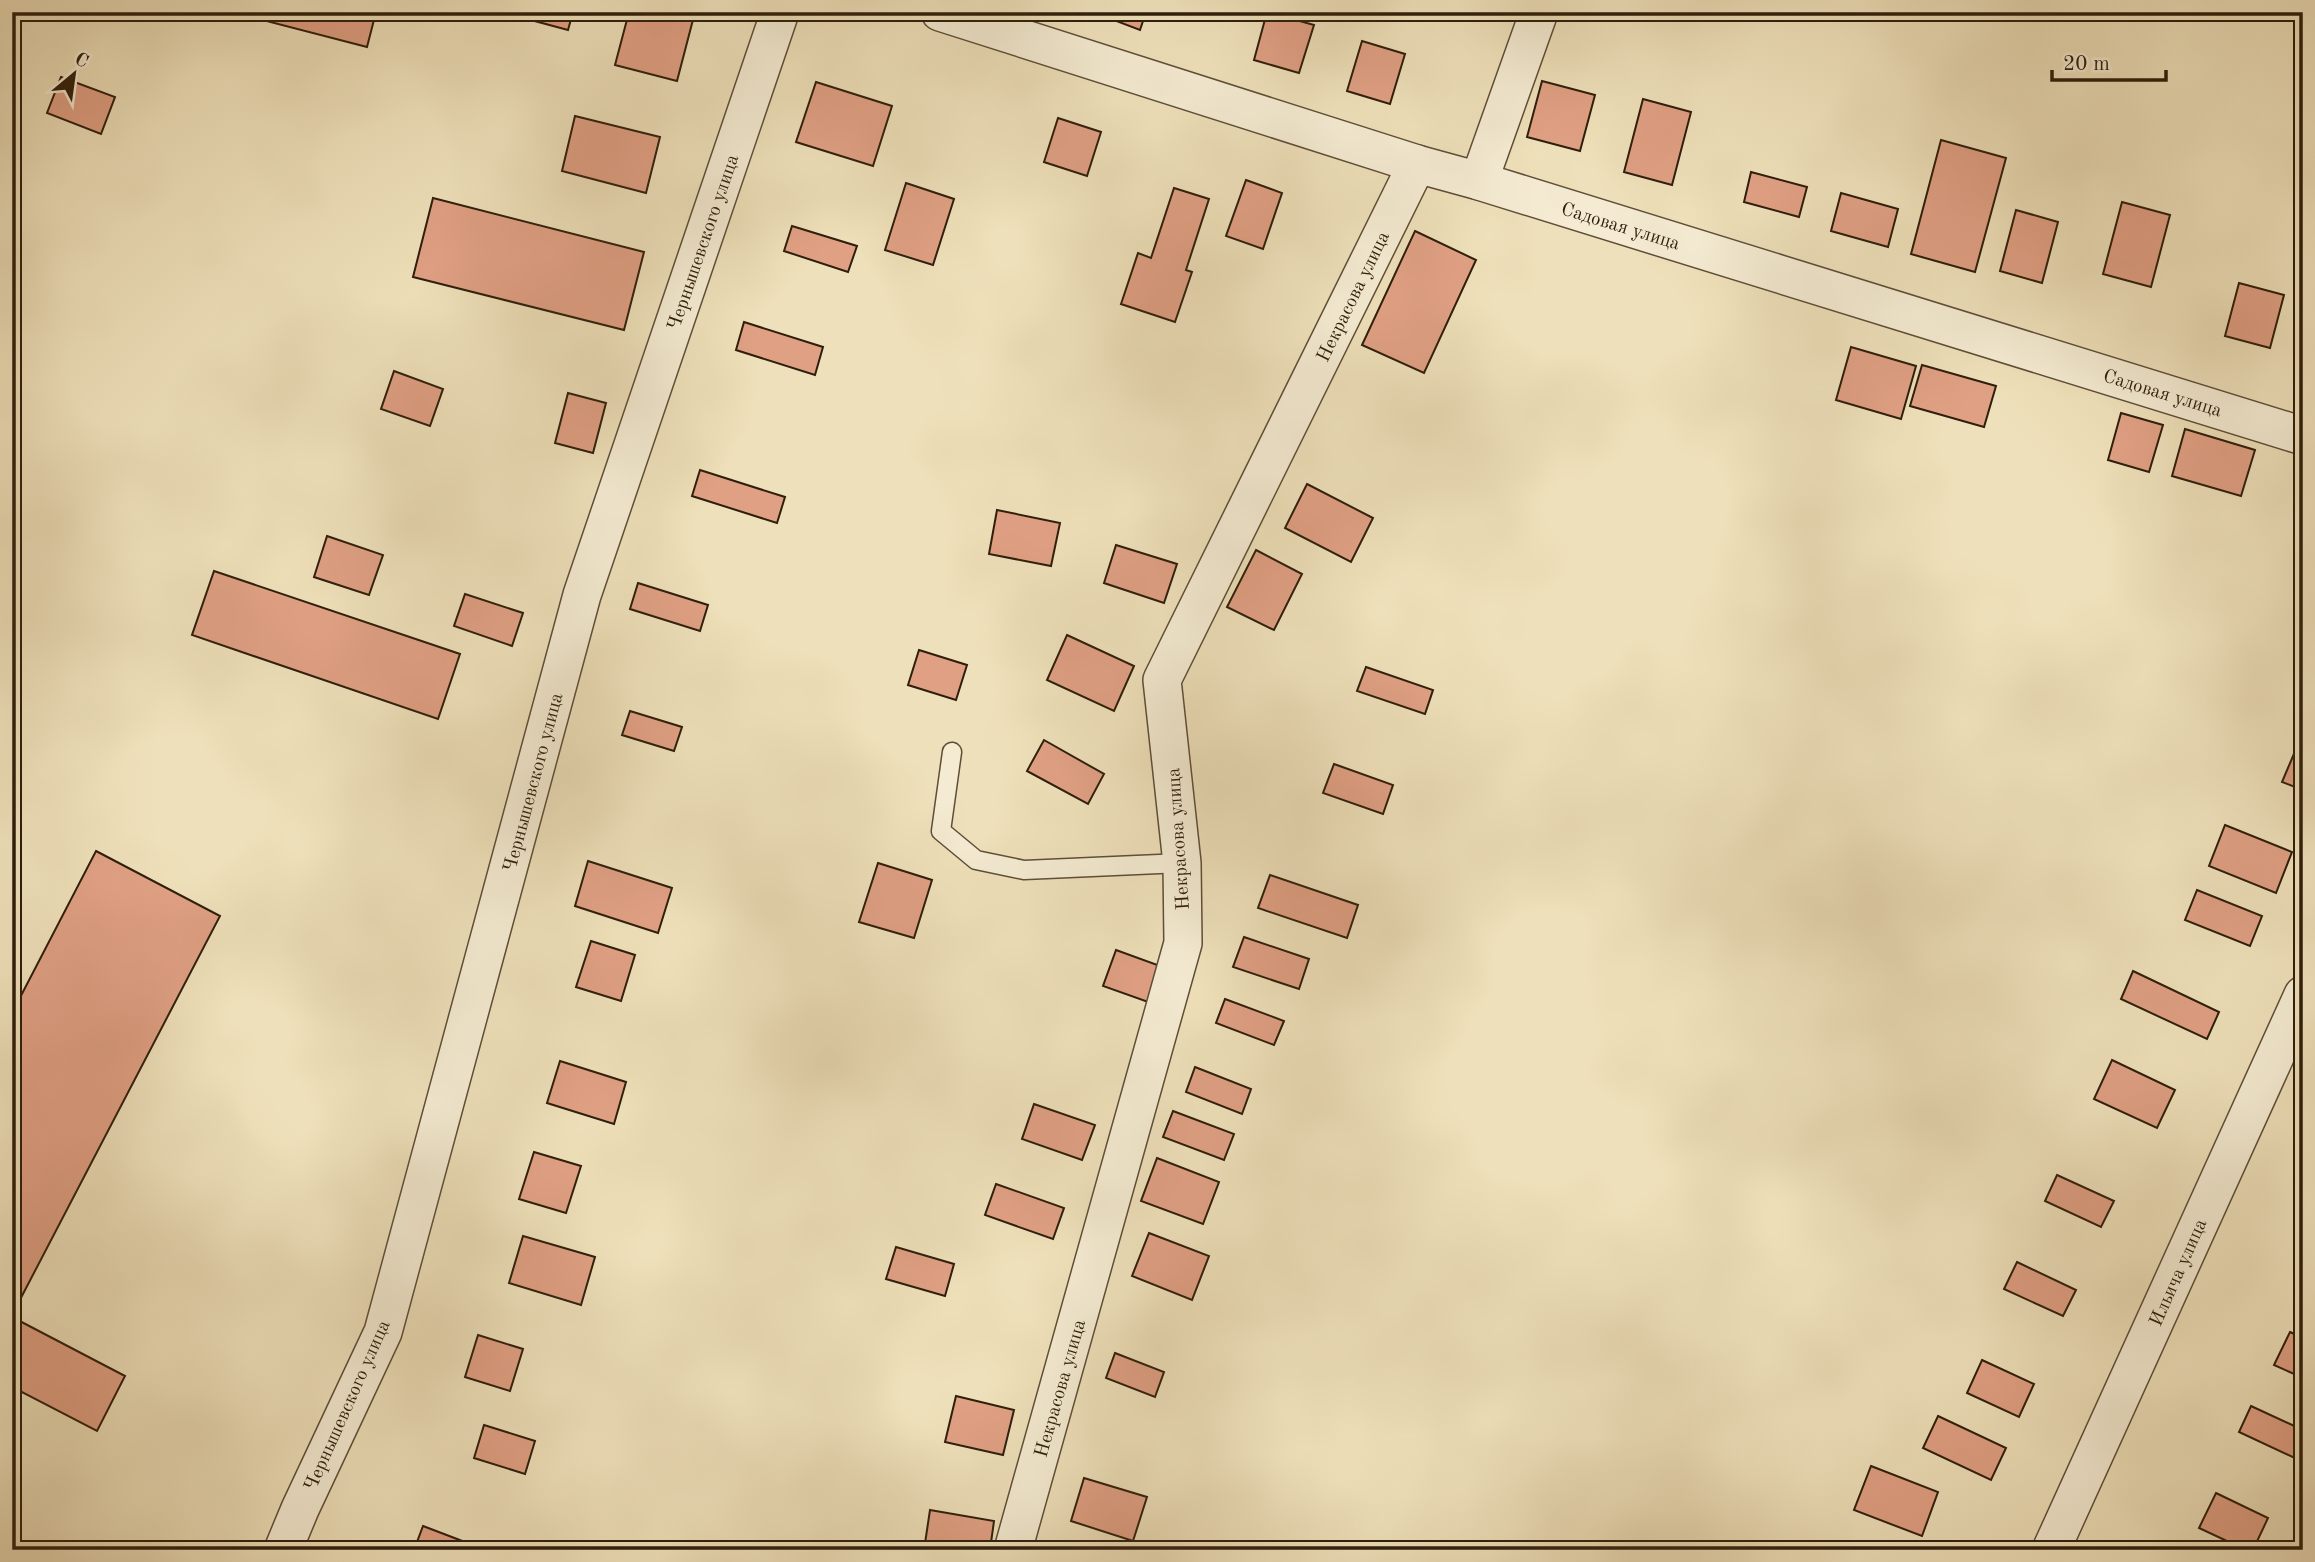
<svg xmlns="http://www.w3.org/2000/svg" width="2315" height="1562" viewBox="0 0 2315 1562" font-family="'Old Standard TT',serif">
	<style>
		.building { fill: #e0a084; stroke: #2e1e0b; stroke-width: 2 }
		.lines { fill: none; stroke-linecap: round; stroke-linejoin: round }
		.lane-casing { stroke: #5e4e37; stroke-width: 21 }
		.street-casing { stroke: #5e4e37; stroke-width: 40 }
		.lane { stroke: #f4ebd2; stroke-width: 18 }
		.street { stroke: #f4ebd2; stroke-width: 37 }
		.labels { text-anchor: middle; stroke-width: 5; stroke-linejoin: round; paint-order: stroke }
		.street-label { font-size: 19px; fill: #2e1e0b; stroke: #f4ebd2 }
	</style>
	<rect width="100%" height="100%" fill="#eee0ba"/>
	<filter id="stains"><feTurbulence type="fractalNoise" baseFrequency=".00286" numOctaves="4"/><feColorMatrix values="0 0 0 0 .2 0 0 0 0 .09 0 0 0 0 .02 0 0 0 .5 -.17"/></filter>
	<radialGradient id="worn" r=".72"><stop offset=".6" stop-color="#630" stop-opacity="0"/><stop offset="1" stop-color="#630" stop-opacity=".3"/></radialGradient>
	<g class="building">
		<path d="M232 12H376L367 47Z"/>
		<path d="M501 12H573L568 30Z"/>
		<path d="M629 12H695L677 81 615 65Z"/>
		<path d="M1104 12H1146L1140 30 1103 16Z"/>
		<path d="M1267 12 1314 25 1299 73 1254 60Z"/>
		<path d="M1362 41 1405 54 1390 104 1347 91Z"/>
		<path d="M61 77 115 97 101 134 47 113Z"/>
		<path d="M1542 81 1595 95 1580 151 1527 137Z"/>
		<path d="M816 82 892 106 873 166 796 142Z"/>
		<path d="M1643 99 1691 112 1672 185 1624 172Z"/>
		<path d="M575 116 660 137 646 193 562 171Z"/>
		<path d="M1058 118 1101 132 1087 176 1044 162Z"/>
		<path d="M1941 140 2006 158 1975 272 1911 254Z"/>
		<path d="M1751 172 1807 187 1799 217 1744 202Z"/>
		<path d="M1246 180 1282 193 1263 249 1226 236Z"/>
		<path d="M906 183 954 199 933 265 885 250Z"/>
		<path d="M1174 188 1209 199 1186 270 1192 272 1175 322 1121 304 1138 253 1151 258Z"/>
		<path d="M1841 193 1898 209 1888 247 1831 231Z"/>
		<path d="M433 198 644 252 624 330 413 277Z"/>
		<path d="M2122 202 2170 215 2151 287 2103 274Z"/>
		<path d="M2016 210 2058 222 2042 283 2000 271Z"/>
		<path d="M792 226 857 246 848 272 784 251Z"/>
		<path d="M1415 231 1476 260 1424 373 1362 345Z"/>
		<path d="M2239 283 2284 295 2270 348 2225 336Z"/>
		<path d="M744 322 823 347 815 375 736 350Z"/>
		<path d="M1851 347 1916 366 1901 419 1836 400Z"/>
		<path d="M1922 365 1996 386 1984 427 1910 406Z"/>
		<path d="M394 371 443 389 430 426 381 409Z"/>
		<path d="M568 393 606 403 593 453 555 443Z"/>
		<path d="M2121 413 2163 425 2149 472 2108 460Z"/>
		<path d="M2185 429 2255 450 2241 496 2172 476Z"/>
		<path d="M700 470 785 497 777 523 692 496Z"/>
		<path d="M1307 484 1373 518 1351 562 1285 528Z"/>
		<path d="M997 510 1060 523 1051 566 989 554Z"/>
		<path d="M327 536 383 555 369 595 314 577Z"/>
		<path d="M1116 545 1177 564 1164 603 1104 583Z"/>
		<path d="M1256 550 1302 574 1274 630 1227 607Z"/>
		<path d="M214 571 460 654 438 719 192 635Z"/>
		<path d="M638 583 708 605 700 631 630 609Z"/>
		<path d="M465 594 523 613 512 646 454 626Z"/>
		<path d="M1067 635 1134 666 1114 711 1047 680Z"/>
		<path d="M919 650 967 665 956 700 908 685Z"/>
		<path d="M1366 667 1433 690 1425 714 1357 691Z"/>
		<path d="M630 711 682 727 674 751 622 735Z"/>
		<path d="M1044 740 1104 774 1088 804 1027 771Z"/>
		<path d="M2296 749 2303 751V790L2282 782Z"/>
		<path d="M1334 764 1393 785 1383 814 1323 793Z"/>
		<path d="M2225 825 2292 852 2276 893 2209 866Z"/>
		<path d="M96 851 220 916 12 1315V1013Z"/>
		<path d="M588 861 672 888 658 933 575 906Z"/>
		<path d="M878 863 932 880 914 938 859 922Z"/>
		<path d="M1270 875 1358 905 1347 938 1258 908Z"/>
		<path d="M2197 890 2262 916 2250 946 2185 920Z"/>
		<path d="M1244 937 1309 959 1299 989 1233 967Z"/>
		<path d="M591 941 635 955 621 1001 576 987Z"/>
		<path d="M1116 950 1163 967 1151 1003 1103 986Z"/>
		<path d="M2133 971 2219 1012 2207 1039 2121 999Z"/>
		<path d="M1225 999 1284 1021 1274 1045 1216 1023Z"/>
		<path d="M2112 1060 2175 1090 2157 1128 2094 1099Z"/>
		<path d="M560 1061 626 1082 614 1124 547 1103Z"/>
		<path d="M1195 1067 1251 1089 1242 1114 1186 1092Z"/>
		<path d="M1034 1104 1095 1125 1082 1160 1022 1139Z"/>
		<path d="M1173 1111 1234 1134 1224 1160 1163 1137Z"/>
		<path d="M534 1152 581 1166 566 1213 519 1199Z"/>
		<path d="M1157 1158 1219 1182 1203 1224 1141 1201Z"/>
		<path d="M2057 1175 2114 1201 2101 1227 2045 1201Z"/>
		<path d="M996 1184 1064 1208 1053 1239 985 1215Z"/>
		<path d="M1149 1233 1209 1256 1192 1300 1132 1276Z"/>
		<path d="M523 1236 595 1257 581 1305 509 1283Z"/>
		<path d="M896 1247 954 1264 945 1296 886 1279Z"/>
		<path d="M2017 1262 2076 1290 2063 1316 2004 1289Z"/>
		<path d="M12 1317 125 1376 97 1431 12 1387Z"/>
		<path d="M2290 1332 2303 1338V1378L2274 1365Z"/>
		<path d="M478 1335 523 1349 510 1391 465 1377Z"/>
		<path d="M1115 1353 1164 1372 1155 1397 1106 1378Z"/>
		<path d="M1982 1360 2034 1384 2019 1417 1967 1393Z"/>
		<path d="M956 1396 1014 1410 1003 1455 945 1442Z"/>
		<path d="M2251 1406 2303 1430V1446L2297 1459 2239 1432Z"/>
		<path d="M1938 1416 2006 1448 1991 1480 1923 1448Z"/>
		<path d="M484 1425 535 1441 525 1474 474 1458Z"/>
		<path d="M1871 1466 1938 1492 1922 1536 1854 1510Z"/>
		<path d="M1084 1478 1147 1497 1133 1541 1071 1521Z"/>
		<path d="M2216 1493 2268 1518 2253 1550H2246L2199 1528Z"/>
		<path d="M930 1510 994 1521 990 1550H924Z"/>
		<path d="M423 1526 486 1550H414Z"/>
		<path d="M1879 1542 1898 1550H1876Z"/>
	</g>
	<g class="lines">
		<defs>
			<path id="lane" d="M952 752 941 831 976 860 1024 870 1182 863"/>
			<g id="street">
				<path d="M940 12 1417 164 1479 181 2303 436"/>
				<path d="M1479 181 1539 12"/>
				<path d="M283 1550 300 1509 383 1332 582 595 780 12"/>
				<path d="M1013 1550 1183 943 1182 863 1162 680 1417 164"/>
				<path d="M2051 1550 2303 995"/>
			</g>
		</defs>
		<use href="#lane" class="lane-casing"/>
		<use href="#street" class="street-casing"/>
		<use href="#lane" class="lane"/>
		<use href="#street" class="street"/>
	</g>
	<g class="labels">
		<g class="street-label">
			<text transform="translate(1621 225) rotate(17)" y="7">Садовая улица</text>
			<text transform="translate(702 242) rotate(-71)" y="7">Чернышевского улица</text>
			<text transform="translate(1352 296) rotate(-64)" y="7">Некрасова улица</text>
			<text transform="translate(2163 392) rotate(17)" y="7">Садовая улица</text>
			<text transform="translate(532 782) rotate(-75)" y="7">Чернышевского улица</text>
			<text transform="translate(1177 839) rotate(-94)" y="7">Некрасова улица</text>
			<text transform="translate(2177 1272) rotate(-66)" y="7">Ильича улица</text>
			<text transform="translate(1059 1388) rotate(-74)" y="7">Некрасова улица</text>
			<text transform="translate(346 1405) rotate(-66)" y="7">Чернышевского улица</text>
		</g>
	</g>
	<rect width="2315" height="1562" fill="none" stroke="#eee0ba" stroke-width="42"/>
	<rect x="14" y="14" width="2287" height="1534" fill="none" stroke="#2e1e0b" stroke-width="3.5"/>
	<rect x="21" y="21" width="2273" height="1520" fill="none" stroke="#2e1e0b" stroke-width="2"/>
	<g transform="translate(74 74) rotate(29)" stroke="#f4ebd2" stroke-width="5" paint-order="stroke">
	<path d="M0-5L12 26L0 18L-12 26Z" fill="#2e1e0b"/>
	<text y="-10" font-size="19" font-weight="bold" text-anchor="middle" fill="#2e1e0b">С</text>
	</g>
	<path d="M2052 70v10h114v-10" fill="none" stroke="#2e1e0b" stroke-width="3.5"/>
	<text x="2063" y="70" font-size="21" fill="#2e1e0b" stroke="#f4ebd2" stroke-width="5" paint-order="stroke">20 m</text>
	<rect width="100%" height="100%" filter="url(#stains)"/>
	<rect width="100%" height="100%" fill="url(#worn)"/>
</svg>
